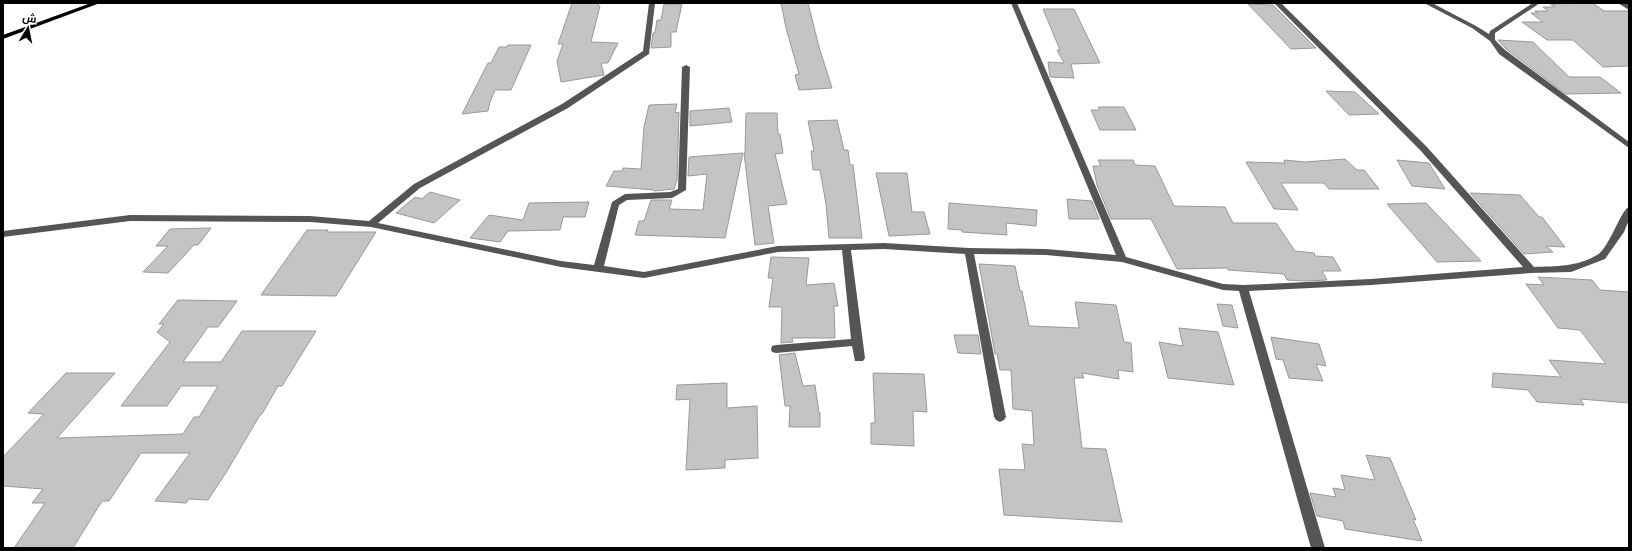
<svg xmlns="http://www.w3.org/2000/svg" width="1632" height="551" viewBox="0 0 1632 551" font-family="'Work Sans',Cairo,sans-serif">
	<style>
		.building { fill: #c4c4c4; stroke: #999 }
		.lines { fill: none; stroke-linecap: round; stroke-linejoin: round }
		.minor { fill: #555; fill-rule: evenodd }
		.major { fill: #000; fill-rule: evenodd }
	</style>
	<rect width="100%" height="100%" fill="#fff"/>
	<g class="building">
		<path d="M572 3H599L598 6H600L591 42 618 43 608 63H601L604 75 561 82 557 61 563 44H558Z"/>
		<path d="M781 3H808L819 47 832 88 799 90 795 75 799 74 786 28Z"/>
		<path d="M1592 3 1604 11H1629V66L1603 67 1573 40H1547L1522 22H1543L1531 13H1538L1535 11H1548L1543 7H1555L1550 4Z"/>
		<path d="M664 4H682L677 27 676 32H671V47L651 48 653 33H655L657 20H661Z"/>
		<path d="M1248 4 1273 5 1316 48 1291 49Z"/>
		<path d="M1043 9H1074L1100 63 1071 64 1074 78 1050 77 1048 62 1064 63 1057 50H1060Z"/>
		<path d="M1498 40 1533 42 1569 77H1600L1621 93 1566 94 1506 49Z"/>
		<path d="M508 45H531L511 90H495L490 102 488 111 462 114 488 63H491L499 47H507Z"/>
		<path d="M1326 91 1355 92 1379 114 1349 115Z"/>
		<path d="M677 104 675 113 679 112 677 180 674 189 654 191V190L606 186 614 171H622L623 168 641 169 644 127 649 105Z"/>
		<path d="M1098 107H1124L1136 130H1100L1091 110H1100Z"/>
		<path d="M729 108 732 122 690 126V111Z"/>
		<path d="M746 113H777L778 134H780L783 153 775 154 787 204 768 206 774 243 755 245 744 153 745 152Z"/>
		<path d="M837 120 844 150H848L850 165H853L862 238H829L826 204 820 170H813L811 151H814L808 121Z"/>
		<path d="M743 153 725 238 635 235 639 221H644L651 200H672L669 209 703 210 707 174 688 176 689 157Z"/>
		<path d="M1345 159 1357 170H1364L1379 189H1329L1324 183H1281L1298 210 1274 209 1246 162 1285 163 1284 160 1305 162Z"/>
		<path d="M1098 160H1133L1135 165 1155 166 1174 206 1225 207 1233 223H1276L1295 251 1314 253 1315 256 1333 257 1341 271H1322L1327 280 1305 281 1287 280 1284 274 1228 270V268L1177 269 1151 219H1111L1097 185 1093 166H1101Z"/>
		<path d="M1397 160 1429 163 1445 189 1412 186Z"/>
		<path d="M876 173H907L912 212H924L930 234 889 236Z"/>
		<path d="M430 192 460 200 434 223 396 213 415 197 422 199Z"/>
		<path d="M1470 193 1520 195 1539 217H1542L1565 247 1546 246 1553 252 1524 254Z"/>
		<path d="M1067 199 1092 201 1099 219H1069Z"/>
		<path d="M589 202 585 217H563L560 230 508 231 500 242 470 238 489 215 523 220 529 203Z"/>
		<path d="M949 203 1037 210 1036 226 1006 223 1007 235 962 232V230L948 229Z"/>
		<path d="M1426 203 1481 261 1437 262 1387 204Z"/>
		<path d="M211 228 198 245H194L168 273 143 272 168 246H156L170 229Z"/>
		<path d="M307 230H328L327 232H376L336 296 261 295Z"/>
		<path d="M771 257 809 258 806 285 834 283 838 306H834L835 338H792L793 342 781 343 782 307H769L773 278H768Z"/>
		<path d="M979 264 1015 266 1020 291H1022L1029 326 1079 328 1075 302 1116 305 1124 342 1131 343 1133 372 1118 370 1119 379 1082 373 1084 378H1074L1082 448 1106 449 1122 522 1004 515 999 469 1025 470 1022 444 1034 445 1032 411 1013 409 1011 370H1000L997 354H995Z"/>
		<path d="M1538 277 1592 280 1600 290 1629 292V403L1580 399 1584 405 1537 402 1528 390 1492 387 1493 373 1561 377 1549 360 1606 364 1580 330 1558 328 1526 284 1544 285Z"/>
		<path d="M178 300 237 301 218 327H208L183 362H221L242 331H316L282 386H278L262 414 260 415 227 471 208 500 189 499 186 503 155 501 190 453H141L109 501H102L73 548H14L45 503H32L43 489 3 486V457L44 414 28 413 66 373H115L57 438 183 434 194 417H199L218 386H181L167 406H121L170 342 157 332 164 324H159Z"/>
		<path d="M1217 304 1232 305 1238 328 1223 326Z"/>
		<path d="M1179 328 1218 332 1234 385 1168 378 1159 342 1183 346Z"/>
		<path d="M954 335H978L981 354 958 353Z"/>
		<path d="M1271 337 1319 344 1326 366 1316 364 1323 381 1289 378 1283 360 1276 359Z"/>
		<path d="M795 353 803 386 815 385 819 413H820V427H789L790 406H785L779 355Z"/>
		<path d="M873 373 924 374 927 412 913 411 914 446 871 444V423H875Z"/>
		<path d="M727 383V408L757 406 758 458 725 460V468L686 470 690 399 676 400 677 385Z"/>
		<path d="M1366 455 1390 458 1416 520 1413 519 1422 541 1345 529 1343 521 1317 516 1310 493 1336 497 1333 488 1345 490 1341 475 1375 480Z"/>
	</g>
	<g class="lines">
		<g class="minor">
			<path d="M649 3H655L649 54 568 108 420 188 378 223 561 261 594 265 612 202 625 194 670 192 678 189 682 67 686 65 690 67 686 190 672 198 627 200 619 205 604 266 644 272 778 246 884 243 969 248 1046 249 1116 255 1011 3H1017L1126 257 1223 284 1243 285 1371 279 1523 267 1421 151 1274 3H1281L1427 147 1534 267C1556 266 1577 267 1597 255 1609 249 1621 209 1629 207V220L1624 232 1605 259 1571 272 1531 273 1371 285 1249 291 1325 548H1311L1239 291 1223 290 1122 262 1046 255 974 254 1006 417 1004 420 1000 422 996 420 994 417 965 254 884 249 851 250 865 358 863 361H855L852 346 776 353 772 352 771 349 772 346 776 345 851 339 842 250 778 252 644 278 561 267 371 227 310 222 130 221 3 237V231L130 215 310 216 369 221 414 184 562 104 643 51Z"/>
			<path d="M1424 3H1432L1476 26 1489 34 1490 31 1533 3H1540L1495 33V40L1505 50 1629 142V148L1499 54 1490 41 1472 28Z"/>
			<path d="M1618 3H1626L1629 5V10Z"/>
		</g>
		<path class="major" d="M91 3H100L3 39V35Z"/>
	</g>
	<rect width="1632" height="551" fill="none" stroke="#000000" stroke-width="8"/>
	<g transform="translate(28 28) rotate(10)" stroke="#ffffff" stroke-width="3" paint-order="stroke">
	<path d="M0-3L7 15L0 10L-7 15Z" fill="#000000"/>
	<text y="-6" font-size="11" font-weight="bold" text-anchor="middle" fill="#000000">ش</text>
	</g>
</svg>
